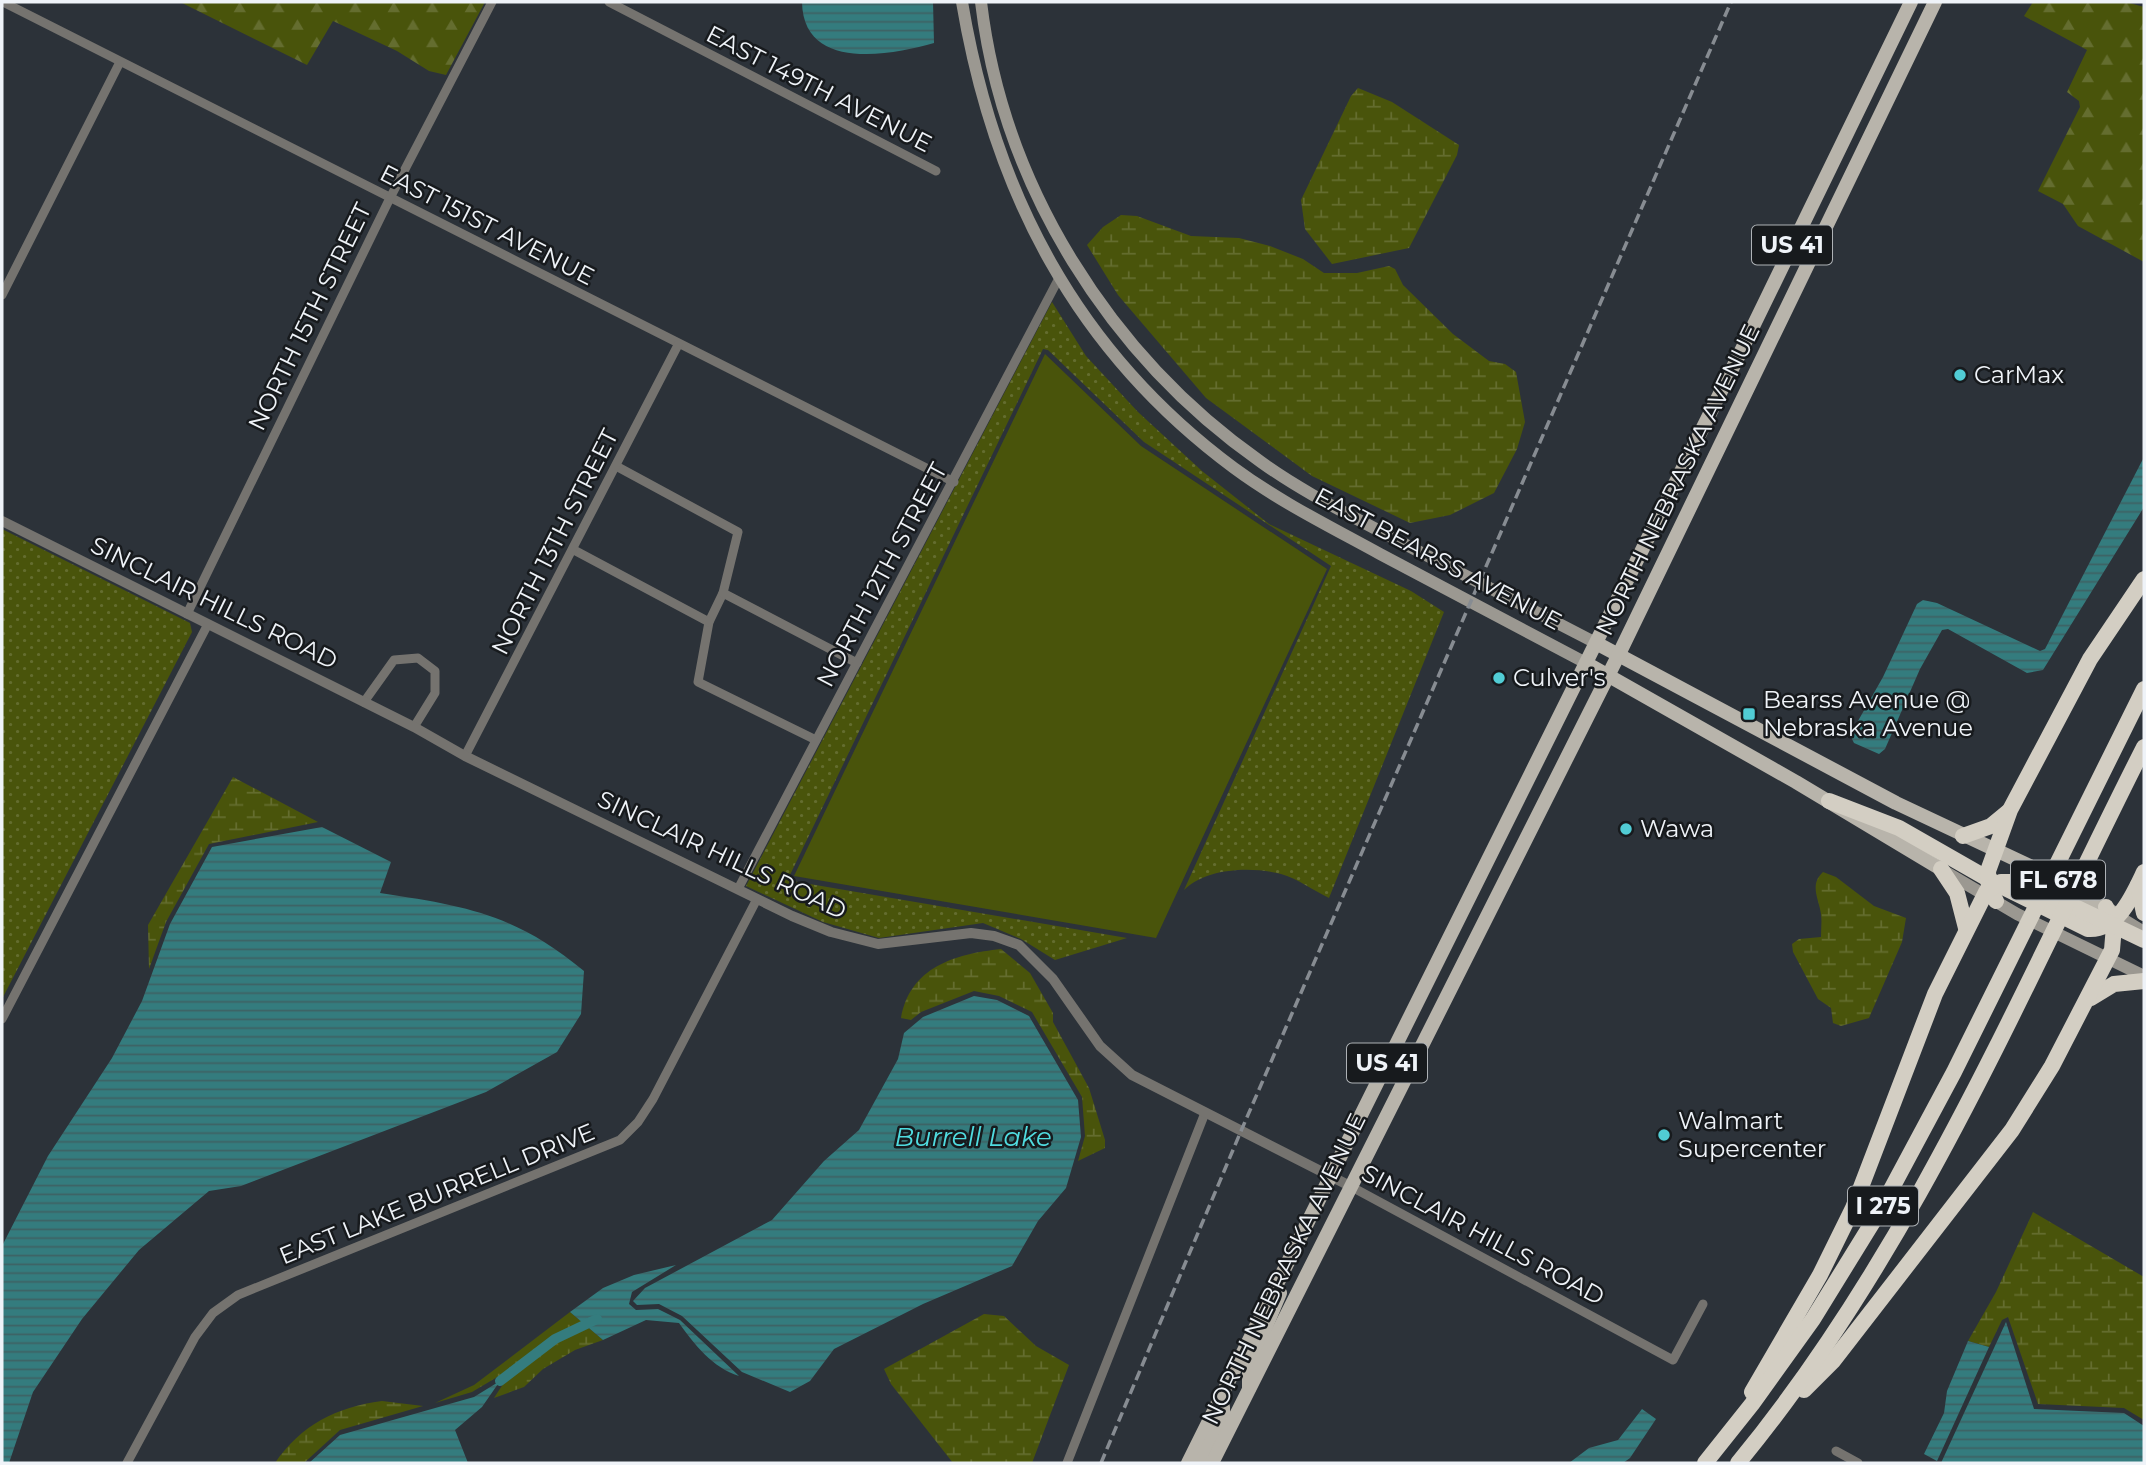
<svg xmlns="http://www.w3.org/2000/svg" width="2146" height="1465" viewBox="0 0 2146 1465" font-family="Montserrat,sans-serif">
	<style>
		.grass { fill: #49540b }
		.forest { fill: url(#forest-firs) }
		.wetland { fill: url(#wetland-marsh) }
		.park { fill: url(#park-dots) }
		.water { fill: url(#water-rules) }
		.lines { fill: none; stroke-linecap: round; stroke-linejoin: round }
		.canal { stroke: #347c7e; stroke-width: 10 }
		.minor { stroke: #75736f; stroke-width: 9 }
		.tertiary { stroke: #75736f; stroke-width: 10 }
		.secondary { stroke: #9b9891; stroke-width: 12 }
		.primary { stroke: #b8b4ab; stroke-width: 14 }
		.motorway { stroke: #d3cec3; stroke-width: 16 }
		.rail { stroke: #878c92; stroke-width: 3.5; stroke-dasharray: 10 5; stroke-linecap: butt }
		.poi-dot { fill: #51ccd4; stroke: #171a1d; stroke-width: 2.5 }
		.labels { text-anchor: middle; stroke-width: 5; stroke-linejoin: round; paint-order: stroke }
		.shield { fill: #171a1d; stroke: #aeb2b6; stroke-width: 2 }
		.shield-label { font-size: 23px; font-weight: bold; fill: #eff3f8 }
		.street-label { font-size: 24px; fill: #eff3f8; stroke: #171a1d }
		.poi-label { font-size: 24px; fill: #eff3f8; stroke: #171a1d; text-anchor: start }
		.water-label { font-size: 26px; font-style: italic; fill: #50dce0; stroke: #171a1d }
	</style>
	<defs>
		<pattern id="forest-firs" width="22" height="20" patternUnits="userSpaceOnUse" patternTransform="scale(1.75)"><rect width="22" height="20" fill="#49540b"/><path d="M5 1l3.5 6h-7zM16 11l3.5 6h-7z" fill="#646d2f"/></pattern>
		<pattern id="wetland-marsh" width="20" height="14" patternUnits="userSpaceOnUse" patternTransform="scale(1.75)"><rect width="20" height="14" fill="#49540b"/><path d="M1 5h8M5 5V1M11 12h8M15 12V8" fill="none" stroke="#646d2f"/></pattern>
		<pattern id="park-dots" width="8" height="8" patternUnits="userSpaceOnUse" patternTransform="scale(1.75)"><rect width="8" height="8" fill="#49540b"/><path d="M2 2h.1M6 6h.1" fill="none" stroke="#646d2f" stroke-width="1.8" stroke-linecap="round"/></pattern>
		<pattern id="water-rules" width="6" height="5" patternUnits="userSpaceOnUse" patternTransform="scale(1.75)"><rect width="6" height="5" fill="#347c7e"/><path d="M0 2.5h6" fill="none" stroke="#3e6264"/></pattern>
	</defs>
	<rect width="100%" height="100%" fill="#2c3239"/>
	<path class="grass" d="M1045 354 1141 446 1327 569 1156 938 794 876Z"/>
	<g class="forest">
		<path d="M180 2H485L446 75 429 71 397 51 333 21 307 65Z"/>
		<path d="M2033 2H2126L2144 7V262L2078 226 2063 204 2038 191 2080 107 2079 101 2067 92 2087 50 2024 16Z"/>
	</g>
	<g class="wetland">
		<path d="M1358 88 1392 102 1459 145 1457 155 1409 248 1332 264 1305 229 1301 200 1351 96Z"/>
		<path d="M1121 215 1137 216 1191 236 1239 238 1270 246 1303 259 1324 273H1357L1389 266 1395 269 1403 285 1453 334 1489 361 1505 364 1516 372 1525 422 1517 449 1494 493 1450 515 1410 523 1312 476 1206 398 1118 295 1087 245 1103 227Z"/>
		<path d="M233 777 318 822 209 844 166 922 149 969 148 925Z"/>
		<path d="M1823 872 1836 877 1874 906 1906 918 1902 942 1869 1018 1841 1026 1833 1023 1831 1008 1818 999 1793 952 1792 944 1799 939 1821 937C1821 929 1822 922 1821 914 1819 899 1809 885 1823 872Z"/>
		<path d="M1001 949 1030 973 1053 1013V1022L1089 1088 1105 1140V1148L1078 1161 1085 1136 1082 1097 1032 1012 999 996 974 991 921 1012 911 1020 901 1018C910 967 955 954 1001 949Z"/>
		<path d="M2033 1212 2144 1277V1420L2124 1408 2038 1404 2008 1317 2002 1320 1989 1347 1968 1341 1996 1292Z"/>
		<path d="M570 1312 603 1340 575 1350 543 1369 524 1387 494 1398 505 1381 499 1376 472 1392 435 1403 474 1385Z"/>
		<path d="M984 1314 1004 1316 1036 1346 1069 1365 1032 1463H953L891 1384 884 1369Z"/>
		<path d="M382 1401 423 1406 340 1430 304 1463H275C301 1425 336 1407 382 1401Z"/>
	</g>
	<g class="park">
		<path d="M1052 302 1086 356 1138 412 1202 471 1269 524 1411 591 1444 612 1329 898C1314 891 1297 878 1281 874 1251 866 1206 868 1184 890L1331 566 1144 442 1048 350 1043 349 789 877 792 881 1127 938 1055 960 1021 939 983 923 879 938 823 922 746 886Z"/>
		<path d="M2 529 190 623 192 632 2 999Z"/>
	</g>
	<g class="water">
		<path d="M802 2H933L934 43C889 56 803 71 802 2Z"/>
		<path d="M2144 457V507L2043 670 2027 673 1948 629 1942 630 1920 669 1885 749 1879 754 1854 743 1850 735 1883 677 1917 604 1923 600 1937 603 2040 651 2045 649Z"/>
		<path d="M322 827 391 862 380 893C466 906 515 914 584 971L581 1014 557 1052 486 1092 241 1186 209 1191 139 1250 82 1319 33 1392 9 1463H2V1246L48 1156 112 1058 142 1001 170 924 212 847Z"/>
		<path d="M974 996 997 1000 1029 1016 1078 1100 1081 1137 1066 1188 1038 1221 1012 1266 923 1304 834 1349 810 1381 790 1392 742 1372 682 1316 659 1304 637 1305 633 1301 645 1288 772 1220 824 1161 859 1130 898 1059 904 1033 923 1017Z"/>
		<path d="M676 1265 632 1292 629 1304 636 1310 658 1309 680 1320 739 1376C713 1368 694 1344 679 1323L646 1320 603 1340 570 1312 603 1288 634 1275Z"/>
		<path d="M2006 1322 2034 1409 2124 1413 2144 1426V1463H1941Z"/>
		<path d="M1968 1341 1989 1347 1937 1461 1924 1454 1944 1413 1947 1391Z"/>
		<path d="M500 1381 482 1407 455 1430 468 1463H309L340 1435 474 1397Z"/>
		<path d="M1642 1409 1656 1419 1630 1458 1623 1463H1569L1589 1448 1618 1440Z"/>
	</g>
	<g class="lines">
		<path class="canal" d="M500 1381 555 1339 597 1319"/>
		<g class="minor">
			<path d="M3 2 954 482"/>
			<path d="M609 2 936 171"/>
			<path d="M2 295 120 62"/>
			<path d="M616 466 738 532 723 593 709 622 698 682 816 740"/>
			<path d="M574 550 709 622"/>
			<path d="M723 593 857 663"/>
			<path d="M187 614 390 198 492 2"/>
			<path d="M364 702 394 660 418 658 435 671V693L414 727"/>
			<path d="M465 756 678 345"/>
			<path d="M738 889 1059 278"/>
			<path d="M2 1019 208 624"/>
			<path d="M1350 1186 1673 1360 1703 1304"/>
			<path d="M1836 1451 1858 1463"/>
			<path d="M127 1463 195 1337 213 1313 238 1295 620 1140 638 1122 653 1099 757 899"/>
			<path d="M1067 1463 1205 1113"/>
		</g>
		<path class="tertiary" d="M2 521 414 727 465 756 792 916 831 932 878 944 971 933 994 936 1019 945 1053 979 1100 1046 1132 1075 1350 1186"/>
		<g class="secondary">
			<path d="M962 2C994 192 1076 351 1234 468 1280 502 1331 527 1380 554 1449 590 1517 627 1586 663"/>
			<path d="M981 2C1003 186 1110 356 1261 462 1301 491 1346 513 1389 536 1458 572 1527 607 1596 643"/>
			<path d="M1944 871 2017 914 2144 976"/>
			<path d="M2118 916 2144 932"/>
		</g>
		<g class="primary">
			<path d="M1596 643 1896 803 2038 870 2114 913"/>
			<path d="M1586 663 1796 782 1941 869"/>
			<path d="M1249 1388V1367L1280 1293"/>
			<path d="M1188 1463 1745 343 1911 2"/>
			<path d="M1201 1463 1223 1417V1407L1219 1402"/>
			<path d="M1212 1463 1619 654 1935 2"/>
		</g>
		<g class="motorway">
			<path d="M1829 801 1899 828 1997 884 2088 929C2118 931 2133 895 2144 872"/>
			<path d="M1963 836 1991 826 2008 812"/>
			<path d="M1941 869 1957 893 1966 928"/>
			<path d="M2138 885 2144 913"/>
			<path d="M1996 901 1989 889 1988 871 2010 810 2090 659 2144 579"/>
			<path d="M2091 998 2114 984 2144 981"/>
			<path d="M1804 1390 1833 1361 2012 1130 2052 1066 2112 950 2114 926 2106 907"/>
			<path d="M1752 1392 1820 1275 1853 1208 1935 994 1986 892 2001 882H2023L2144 940"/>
			<path d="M1705 1463 1752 1404 1813 1319 1879 1212 1954 1072 2144 689"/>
			<path d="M1738 1463C1914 1250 2020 992 2144 747"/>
		</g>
		<path class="rail" d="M1101 1463 1241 1131 1731 2"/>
	</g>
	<g class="poi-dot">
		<circle cx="1960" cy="375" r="7"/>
		<circle cx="1499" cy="678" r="7"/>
		<rect x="1742" y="707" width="14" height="14" rx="3.5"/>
		<circle cx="1626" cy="829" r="7"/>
		<circle cx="1664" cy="1135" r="7"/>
	</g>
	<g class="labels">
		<g class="shield">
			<rect x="1752" y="225.5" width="80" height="39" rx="5"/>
			<rect x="2011" y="860.5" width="94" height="39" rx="5"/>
			<rect x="1347" y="1043.5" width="80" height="39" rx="5"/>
			<rect x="1848" y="1186.5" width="70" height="39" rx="5"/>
		</g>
		<g class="shield-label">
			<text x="1792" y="253">US 41</text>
			<text x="2058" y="888">FL 678</text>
			<text x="1387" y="1071">US 41</text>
			<text x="1883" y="1214">I 275</text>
		</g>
		<g class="street-label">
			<text transform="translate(819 89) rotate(27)" y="8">EAST 149TH AVENUE</text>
			<text transform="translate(487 225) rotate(27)" y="8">EAST 151ST AVENUE</text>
			<text transform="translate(310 317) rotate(-64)" y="8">NORTH 15TH STREET</text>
			<text transform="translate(1678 480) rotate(-64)" y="8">NORTH NEBRASKA AVENUE</text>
			<text transform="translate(555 542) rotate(-63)" y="8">NORTH 13TH STREET</text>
			<text transform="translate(1438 559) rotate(28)" y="8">EAST BEARSS AVENUE</text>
			<text transform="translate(882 575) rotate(-62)" y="8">NORTH 12TH STREET</text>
			<text transform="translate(214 603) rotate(26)" y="8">SINCLAIR HILLS ROAD</text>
			<text transform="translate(722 855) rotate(25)" y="8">SINCLAIR HILLS ROAD</text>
			<text transform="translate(437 1194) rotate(-22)" y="8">EAST LAKE BURRELL DRIVE</text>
			<text transform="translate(1483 1235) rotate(28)" y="8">SINCLAIR HILLS ROAD</text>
			<text transform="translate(1284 1269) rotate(-64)" y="8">NORTH NEBRASKA AVENUE</text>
		</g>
		<g class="poi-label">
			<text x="1974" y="383">CarMax</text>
			<text x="1513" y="686">Culver's</text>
			<text x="1763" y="708">Bearss Avenue @<tspan x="1763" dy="28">Nebraska Avenue</tspan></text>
			<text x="1640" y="837">Wawa</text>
			<text x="1678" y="1129">Walmart<tspan x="1678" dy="28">Supercenter</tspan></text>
		</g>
		<g class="water-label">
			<text x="973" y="1146">Burrell Lake</text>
		</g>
	</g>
	<rect width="2146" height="1465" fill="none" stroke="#eff3f8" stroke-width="7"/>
</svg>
